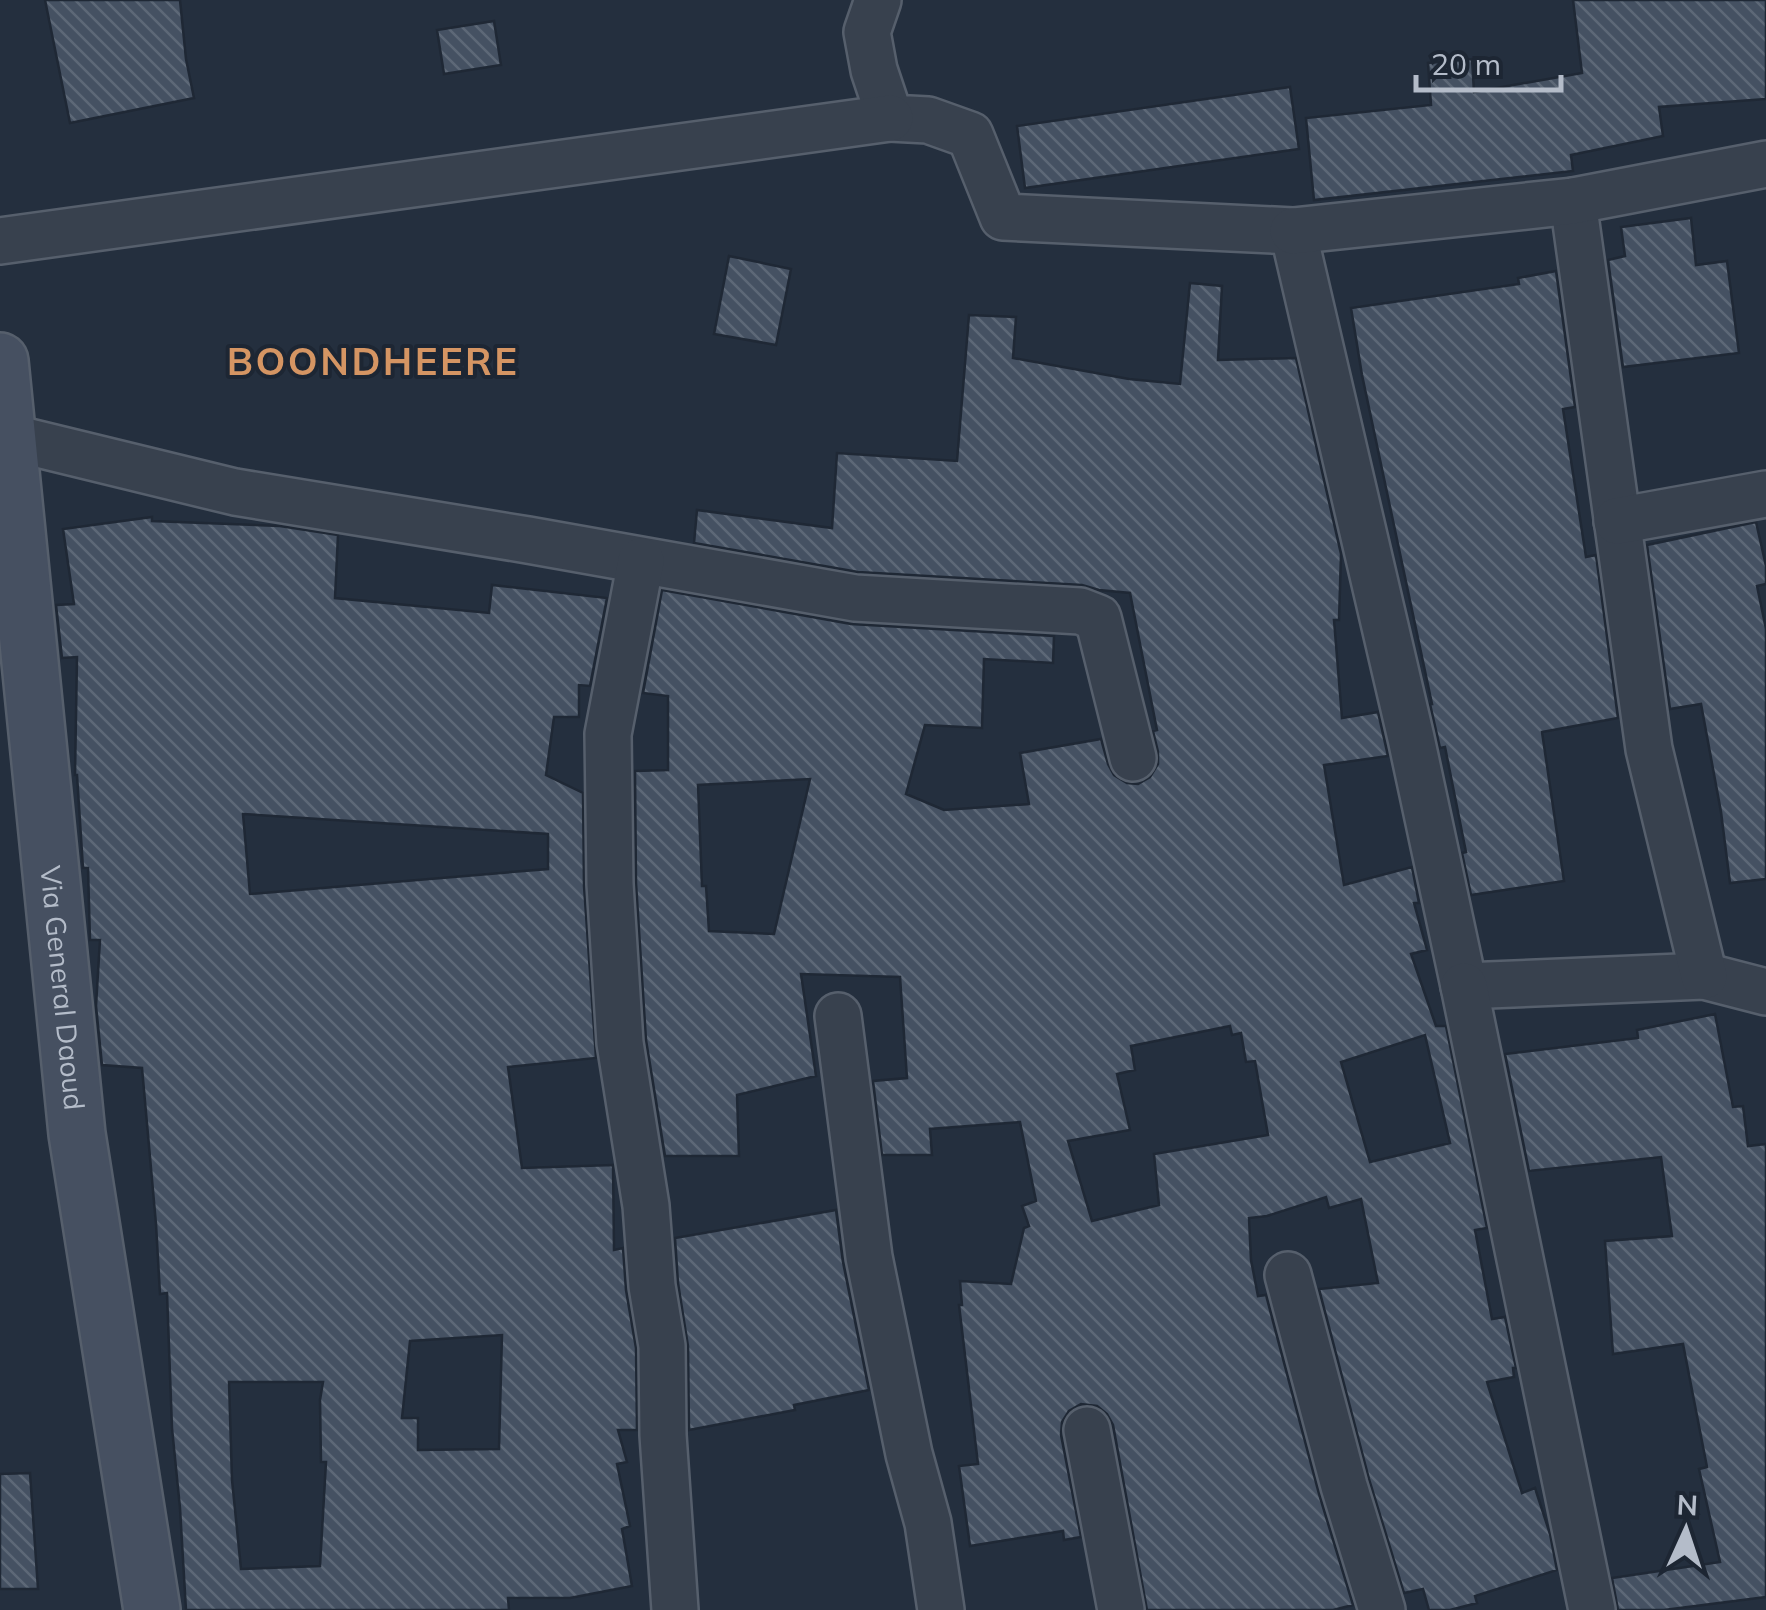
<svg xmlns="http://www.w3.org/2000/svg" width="1766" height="1610" viewBox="0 0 1766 1610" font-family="Mulish,sans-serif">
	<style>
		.building { fill: url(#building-back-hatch); stroke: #1f2835; stroke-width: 2.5; fill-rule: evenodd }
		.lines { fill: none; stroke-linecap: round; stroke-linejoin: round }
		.minor-casing { stroke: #565f6c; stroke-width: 50 }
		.secondary-casing { stroke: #565f6c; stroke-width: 60 }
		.minor { stroke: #38414e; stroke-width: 45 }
		.secondary { stroke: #465061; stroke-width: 55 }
		.labels { text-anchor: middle; stroke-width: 8; stroke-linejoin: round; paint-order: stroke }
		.street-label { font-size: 28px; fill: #b4bcc9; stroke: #1d2633 }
		.district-label { font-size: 38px; font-weight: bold; letter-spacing: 2.5px; fill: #d59563; stroke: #1d2633 }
	</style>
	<defs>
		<pattern id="building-back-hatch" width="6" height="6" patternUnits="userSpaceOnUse" patternTransform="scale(2.5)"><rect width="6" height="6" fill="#455162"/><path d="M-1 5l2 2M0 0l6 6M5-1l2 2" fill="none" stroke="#5d6877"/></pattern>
	</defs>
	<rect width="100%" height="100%" fill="#242f3e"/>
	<g class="building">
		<path d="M45 0H180L186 59 194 98 70 123Z"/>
		<path d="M1573 0H1766V99L1659 107 1663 136 1571 155 1573 171 1314 200 1306 118 1431 105 1428 63 1472 59 1474 92 1582 73Z"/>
		<path d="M494 21 501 65 444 74 437 30Z"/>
		<path d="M1290 87 1299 149 1025 188 1017 126Z"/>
		<path d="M1691 218 1696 265 1727 261 1739 353 1623 367 1608 260 1625 256 1621 227Z"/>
		<path d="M729 256 791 269 776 345 714 334Z"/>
		<path d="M1556 271 1575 407 1563 409 1586 557 1596 555 1618 718 1542 732 1564 881 1471 895 1462 853 1466 852 1445 747 1440 748 1430 704H1432L1362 375 1351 308 1519 284 1518 278Z"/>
		<path d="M1190 283 1222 286 1218 360 1296 358 1341 554 1339 620H1334L1342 718 1378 712 1388 756 1324 765 1344 885 1412 867 1419 903H1414L1427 950 1411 954 1436 1026H1446L1487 1228 1475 1230 1492 1319 1505 1317 1516 1368H1513L1514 1377 1487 1382 1522 1493 1535 1488 1550 1534 1557 1570 1475 1596 1477 1603 1450 1610H1429L1423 1589 1404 1593 1369 1479 1319 1289 1378 1283 1361 1199 1329 1208 1326 1197 1267 1216 1249 1218 1251 1260 1258 1296 1266 1295 1319 1494 1353 1605 1333 1610H1147L1113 1425 1107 1414 1097 1406 1081 1404 1069 1411 1062 1422 1061 1435 1081 1537 1064 1540 1063 1531 970 1546 959 1466 978 1464 959 1305H962L960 1281 1011 1284 1024 1228 1029 1226 1022 1206 1036 1201 1020 1122 930 1129 932 1155H882L873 1081 907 1078 900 977 801 974 816 1076 737 1095 739 1156H665L646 1040 636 883 635 771 668 770V696L643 693 662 590 851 624 1054 636 1053 663 984 659 982 728 925 725 906 794 944 810 1029 804 1020 753 1101 739 1108 764 1114 775 1127 783 1138 784 1150 777 1158 764V752L1153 731 1157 730 1130 593 1099 590 1082 585 858 572 694 543 697 510 832 528 837 453 957 461 969 315 1016 317 1013 358 1129 379 1180 384ZM810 779 774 934 709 931 706 886H702L698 785ZM1230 1026 1232 1035 1241 1033 1246 1062 1255 1061 1268 1135 1154 1154 1159 1205 1092 1221 1068 1141 1130 1130 1117 1074 1135 1070 1131 1046ZM1425 1035 1450 1143 1370 1162 1341 1062Z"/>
		<path d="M152 517V521L280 526 338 535 335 598 489 613 492 585 607 598 590 686 579 685V717H554L546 775 583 793 584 886 596 1058 508 1067 522 1168 613 1165 614 1250 623 1248 626 1290 636 1348 637 1430H618L627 1462 617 1464 630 1526 622 1529 632 1586 570 1598H508L509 1610H186L180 1508 172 1428 167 1293 160 1294 156 1224 142 1068 102 1065 96 1006 100 940H90L88 868H83L77 775H75L77 657 62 658 56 605 74 604 63 529ZM243 814 548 834V869L250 894ZM502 1335 499 1449 418 1450V1418H402L410 1341ZM229 1382H323L320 1400 321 1462H326L320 1566 241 1569 232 1480Z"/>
		<path d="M1756 522 1766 566V584L1757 586 1766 629V879L1730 883 1721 812 1701 704 1670 709 1647 545Z"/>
		<path d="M1715 1014 1733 1107 1743 1106 1748 1146 1766 1144V1597L1664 1610H1618L1612 1578 1720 1562 1699 1469 1707 1467 1683 1344 1613 1354 1605 1241 1672 1236 1661 1157 1529 1171 1505 1054 1638 1038 1637 1030Z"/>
		<path d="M836 1210 843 1262 869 1390 794 1405 795 1410 689 1430 688 1346 678 1283 675 1238Z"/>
		<path d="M30 1473 38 1589H0V1474Z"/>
	</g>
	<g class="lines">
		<defs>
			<g id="minor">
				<path d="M878 0 867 32 874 70 890 118 928 120 970 135 1003 217 1293 231 1411 738 1464 986 1704 976 1766 992"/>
				<path d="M1573 201 1649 749 1704 976"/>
				<path d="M1293 231 1573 201 1766 164"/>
				<path d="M0 241 890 118"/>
				<path d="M9 437 235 492 528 540 855 598 1080 611 1098 618 1133 758"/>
				<path d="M1617 521 1766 494"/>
				<path d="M641 561 608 734 610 884 620 1043 646 1206 652 1286 662 1346 663 1435 675 1610"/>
				<path d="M1464 986 1592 1610"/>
				<path d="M838 1016 869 1257 909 1454 928 1523 941 1610"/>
				<path d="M1288 1275 1344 1486 1382 1610"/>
				<path d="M1087 1430 1121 1610"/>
			</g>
			<g id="secondary">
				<path id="s1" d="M0 361 77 1134 152 1610"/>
			</g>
		</defs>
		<use href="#minor" class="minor-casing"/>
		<use href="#secondary" class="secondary-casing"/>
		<use href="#minor" class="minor"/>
		<use href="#secondary" class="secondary"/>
	</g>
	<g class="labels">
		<g class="street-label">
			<text dy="10" stroke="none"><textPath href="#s1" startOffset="630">Via General Daoud</textPath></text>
		</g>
		<g class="district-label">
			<text x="373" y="375">BOONDHEERE</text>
		</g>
	</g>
	<g transform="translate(1686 1530) rotate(3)" stroke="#1d2633" stroke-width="8" paint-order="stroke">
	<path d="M0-8L18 38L0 25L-18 38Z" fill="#b4bcc9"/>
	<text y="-15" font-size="28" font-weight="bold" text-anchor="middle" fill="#b4bcc9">N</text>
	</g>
	<path d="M1416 75v15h145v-15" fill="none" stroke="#b4bcc9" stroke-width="5"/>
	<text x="1431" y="75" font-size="30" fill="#b4bcc9" stroke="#1d2633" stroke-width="8" paint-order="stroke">20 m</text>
</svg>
